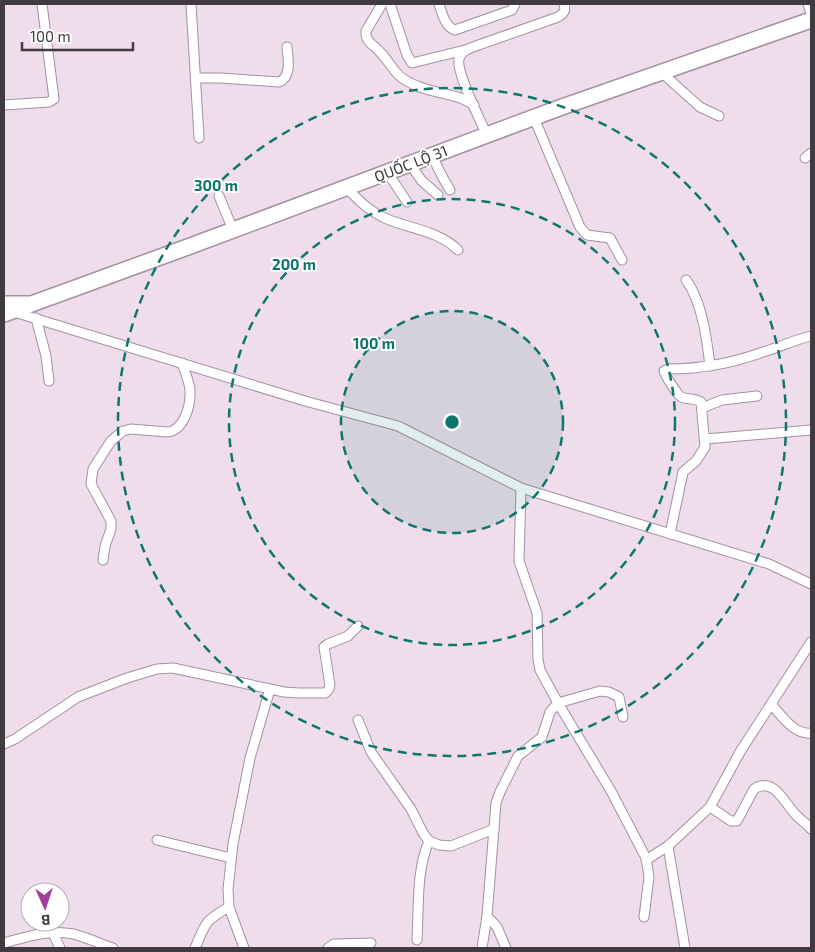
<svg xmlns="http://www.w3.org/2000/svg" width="815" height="952" viewBox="0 0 815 952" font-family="'Exo 2',sans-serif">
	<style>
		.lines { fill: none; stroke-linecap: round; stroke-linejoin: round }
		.minor-casing { stroke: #a2919f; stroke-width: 11 }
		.tertiary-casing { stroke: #a2919f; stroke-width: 14 }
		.trunk-casing { stroke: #a2919f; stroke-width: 18 }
		.minor { stroke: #fff; stroke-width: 9 }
		.tertiary { stroke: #fff; stroke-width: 11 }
		.trunk { stroke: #fff; stroke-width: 15 }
		.ring { fill: none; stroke: #0f766e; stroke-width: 2.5; stroke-dasharray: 9 6 }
		.labels { text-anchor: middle; stroke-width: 4; stroke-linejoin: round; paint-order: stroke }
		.street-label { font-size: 15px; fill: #413a40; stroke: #fff }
		.centre { fill: #0f766e; stroke: #fff; stroke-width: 2.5 }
		.ring-label { font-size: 15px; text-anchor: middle; font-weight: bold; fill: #0f766e; stroke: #fff; stroke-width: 4; stroke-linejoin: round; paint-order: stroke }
	</style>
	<rect width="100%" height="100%" fill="#efddec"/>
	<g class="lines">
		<defs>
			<g id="minor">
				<path d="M191 4 199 138"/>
				<path d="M382 4 366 31C365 42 373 44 380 52 388 60 393 71 402 78 423 92 436 90 457 97 463 98 468 102 474 105"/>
				<path d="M390 4 407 55 412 63 465 50"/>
				<path d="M439 4C442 13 445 27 455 30L512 10 515 4"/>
				<path d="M808 4 811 13"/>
				<path d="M661 72 700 107 719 116"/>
				<path d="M196 78H221L279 82C292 77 288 58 287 47"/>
				<path d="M4 105 49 102 54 99 42 4"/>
				<path d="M534 118 580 227 587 235 610 238 622 260"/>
				<path d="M487 135C480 120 456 72 459 59 460 52 468 49 473 47L558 17C564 13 566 11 564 4"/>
				<path d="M432 156 443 178 450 190"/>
				<path d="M805 158 811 153"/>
				<path d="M410 164 422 181 438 195"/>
				<path d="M387 172 407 202"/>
				<path d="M347 188C358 200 370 212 387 219 411 229 439 231 458 250"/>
				<path d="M219 196 233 230"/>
				<path d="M686 280C702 301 707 340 710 366"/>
				<path d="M14 312 305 401 398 426 521 488 769 564 811 584"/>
				<path d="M36 318 46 356 49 381"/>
				<path d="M702 408 722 400 757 396"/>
				<path d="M705 439 811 430"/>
				<path d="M521 488 519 561 537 613 538 659 540 670 558 703 611 791 646 858 649 877 644 917"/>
				<path d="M670 534 683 472 696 461 705 447 701 402C695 398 688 400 681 397 679 397 664 374 664 371L668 369C700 369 733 363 763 352 780 347 794 340 811 336"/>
				<path d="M103 560 105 546 111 529V521L91 484 93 469 111 441 123 431 131 429 167 432C184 431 191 405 190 390 189 381 185 372 182 363"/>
				<path d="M811 642 740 752 710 807 731 821H737L754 789C774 776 785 804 796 815 801 820 807 824 811 829"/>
				<path d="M771 704C782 716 794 735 811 733"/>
				<path d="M358 720 371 752 411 809 423 833 429 841 439 845 451 846 494 829"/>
				<path d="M4 744 15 739 78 697 127 678 157 669 173 668 284 692 299 693H325L329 689 330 685 324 647 328 644 348 636 358 626"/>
				<path d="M157 840 231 858"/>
				<path d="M668 846 685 948"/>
				<path d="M646 860 668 846 710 807"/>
				<path d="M487 916 497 927 506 948"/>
				<path d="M53 933 60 948"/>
				<path d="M417 940C419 907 416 871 429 841"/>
				<path d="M4 943C26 937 49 929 73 934 86 937 100 944 113 948"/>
				<path d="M195 948C206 923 204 921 229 907"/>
				<path d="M244 948 229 907 228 889 233 844 250 758 270 689"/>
				<path d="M328 948 334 944 371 943"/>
				<path d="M482 948 487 916 496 803 500 792 518 756 542 737 550 712 558 703 600 691 609 692 619 697 623 717"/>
			</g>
			<path id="tertiary" d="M4 302H30"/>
			<path id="trunk" d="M4 314 185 248 559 108 811 20"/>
		</defs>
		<use href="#minor" class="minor-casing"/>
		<use href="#tertiary" class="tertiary-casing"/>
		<use href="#trunk" class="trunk-casing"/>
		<use href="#minor" class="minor"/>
		<use href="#tertiary" class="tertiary"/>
		<use href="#trunk" class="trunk"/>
	</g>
	<circle cx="452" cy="422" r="111" fill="#0f766e" fill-opacity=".12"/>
	<g class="ring">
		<circle cx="452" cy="422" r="111"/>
		<circle cx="452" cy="422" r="223"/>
		<circle cx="452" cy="422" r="334"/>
	</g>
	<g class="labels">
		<g class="street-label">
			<text transform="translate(411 164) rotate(-21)" y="5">QUỐC LỘ 31</text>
		</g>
	</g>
	<circle cx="452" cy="422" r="8" class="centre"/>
	<g class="ring-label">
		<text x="216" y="191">300 m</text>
		<text x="294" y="270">200 m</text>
		<text x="374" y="349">100 m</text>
	</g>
	<rect width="815" height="952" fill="none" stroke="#413a40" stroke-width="10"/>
	<g transform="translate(45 907) rotate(177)"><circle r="24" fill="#ffffff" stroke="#b3b0b3"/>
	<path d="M0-4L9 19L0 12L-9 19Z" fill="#a43a9b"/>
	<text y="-8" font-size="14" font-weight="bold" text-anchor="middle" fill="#413a40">B</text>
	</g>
	<path d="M22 42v8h111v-8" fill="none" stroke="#413a40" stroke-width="2.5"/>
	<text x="30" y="42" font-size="15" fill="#413a40" stroke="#ffffff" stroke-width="4" paint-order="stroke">100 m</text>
</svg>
